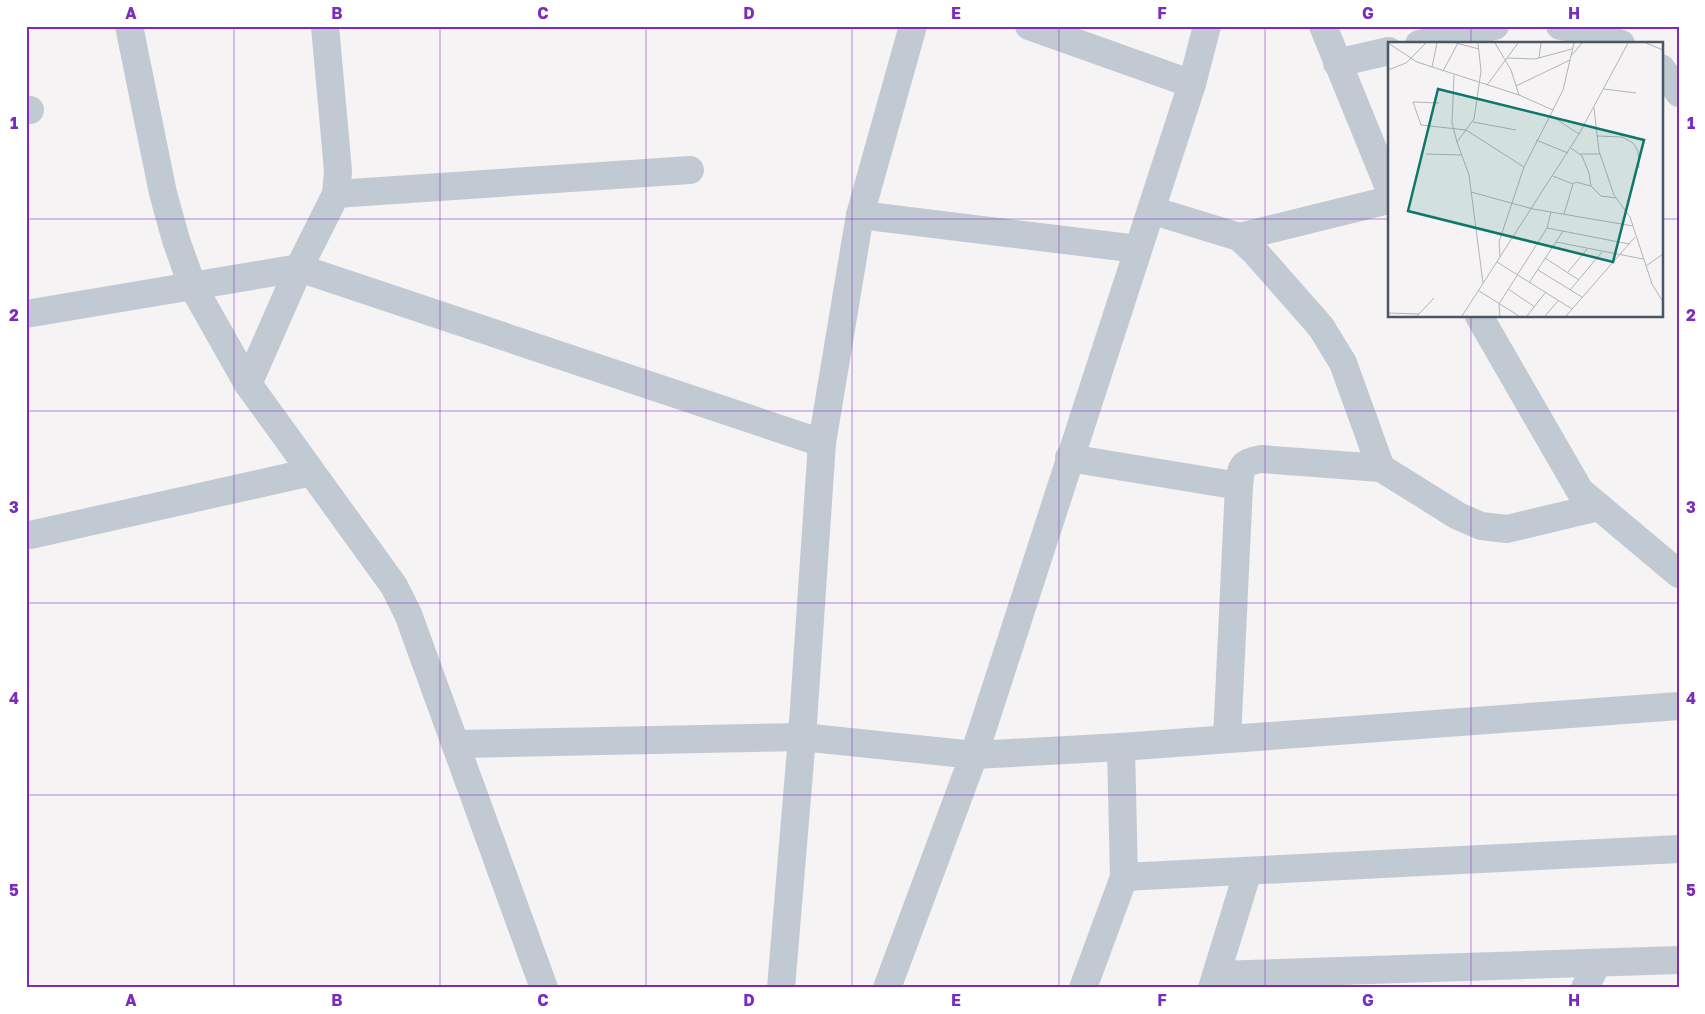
<svg xmlns="http://www.w3.org/2000/svg" width="1705" height="1014" viewBox="0 0 1705 1014" font-family="'Golos Text',sans-serif">
	<style>
		.lines { fill: none; stroke-linecap: round; stroke-linejoin: round }
		.minor { stroke: #c1cad2; stroke-width: 28 }
		.grid { fill: none; stroke: #7b2cbf; stroke-width: 1; stroke-opacity: 0.55 }
		.inset-road { fill: none; stroke: #b1b4b9; stroke-width: 1 }
		.view { fill: #0f766e; fill-opacity: 0.15; stroke: #0f766e; stroke-width: 2.5 }
		.inset-edge { fill: none; stroke: #4a5661; stroke-width: 2.5 }
		.neatline { fill: none; stroke: #7b2cbf; stroke-width: 2 }
		.grid-label { font-size: 16px; text-anchor: middle; font-weight: bold; fill: #7b2cbf }
	</style>
	<rect width="100%" height="100%" fill="#f5f3f3"/>
	<g class="lines">
		<g class="minor">
			<path d="M129 26 163 193 176 240 192 285 248 384"/>
			<path d="M325 26 338 171 336 194 299 268 248 384 394 586 408 614 544 988"/>
			<path d="M1029 26 1192 84"/>
			<path d="M1323 26 1389 188"/>
			<path d="M1560 26 1583 30 1621 44"/>
			<path d="M1419 44 1495 26"/>
			<path d="M1337 63 1389 51"/>
			<path d="M1661 68 1679 93"/>
			<path d="M26 110H30"/>
			<path d="M336 194 690 170"/>
			<path d="M1151 210 1239 237 1255 252 1321 327 1343 363 1381 468 1458 516 1481 526 1507 529 1599 507"/>
			<path d="M860 215 1138 249"/>
			<path d="M1239 237 1389 200"/>
			<path d="M26 314 299 268 822 443"/>
			<path d="M1479 316 1580 491 1679 574"/>
			<path d="M1069 458 1239 486 1227 739"/>
			<path d="M1239 486C1241 467 1241 462 1261 459L1381 468"/>
			<path d="M30 535 311 472"/>
			<path d="M456 744 802 737 974 755 1121 747 1679 706"/>
			<path d="M1124 877 1679 849"/>
			<path d="M1217 975 1679 960"/>
			<path d="M781 988 802 737 822 443 860 215 913 26"/>
			<path d="M887 988 974 755 1192 84 1207 26"/>
			<path d="M1083 988 1124 877 1121 747"/>
			<path d="M1212 988 1248 871"/>
			<path d="M1585 988 1597 963"/>
		</g>
	</g>
	<path class="grid" d="M234 26V988M440 26V988M646 26V988M852 26V988M1059 26V988M1265 26V988M1471 26V44M26 219H1389M1661 219H1679M1471 316V988M26 411H1679M26 603H1679M26 795H1679"/>
	<g transform="translate(1388 42)">
		<rect width="275" height="275" fill="#f5f3f3"/>
		<path class="inset-road" d="M0 1 29 20 131 53 165 68M68 1 91 7M90 1 93 29 86 77 69 100 81 133 95 241M107 1 123 28 131 53M258 1 275 8M184 13 194 1M119 16 130 1M151 16 153 1M44 25 49 1M0 28 18 21 38 1M55 29 70 1M66 33 64 81 69 100M99 43 119 16 147 17 184 7M128 44 182 18M216 47 248 51M51 61 25 60 33 83 78 88 136 125M206 66 211 109 226 153 242 175 264 242 275 260M162 73 191 92M85 80 128 88M209 94 234 95 245 101 250 109 251 126M148 98 180 111M183 106 194 114 201 131 203 144 213 154 228 156M38 112 74 113M192 112H212M165 134 185 142 176 172M185 142 188 140 203 144M83 150 145 167 245 184M159 186 241 202M168 200 255 217M112 215 111 200 136 125 175 48 186 1M157 216 191 238M109 220 184 267M258 224 275 212M150 228 194 255M180 230 199 207M141 241 175 189M120 247 147 265M182 248 214 210M91 249 131 274M0 271 31 272M29 274 46 256M74 274 191 92 240 1M112 274 111 262 159 186 163 170M139 274 157 251M157 274 170 259M178 274 247 195"/>
		<path class="view" d="M50 47 256 98 225 220 20 169Z"/>
		<rect width="275" height="275" class="inset-edge"/>
	</g>
	<rect width="1705" height="1014" fill="none" stroke="#ffffff" stroke-width="55"/>
	<rect x="28" y="28" width="1650" height="958" class="neatline"/>
	<g class="grid-label">
		<text x="131" y="19">A</text>
		<text x="337" y="19">B</text>
		<text x="543" y="19">C</text>
		<text x="749" y="19">D</text>
		<text x="956" y="19">E</text>
		<text x="1162" y="19">F</text>
		<text x="1368" y="19">G</text>
		<text x="1574" y="19">H</text>
		<text x="14" y="129">1</text>
		<text x="1691" y="129">1</text>
		<text x="14" y="321">2</text>
		<text x="1691" y="321">2</text>
		<text x="14" y="513">3</text>
		<text x="1691" y="513">3</text>
		<text x="14" y="704">4</text>
		<text x="1691" y="704">4</text>
		<text x="14" y="896">5</text>
		<text x="1691" y="896">5</text>
		<text x="131" y="1006">A</text>
		<text x="337" y="1006">B</text>
		<text x="543" y="1006">C</text>
		<text x="749" y="1006">D</text>
		<text x="956" y="1006">E</text>
		<text x="1162" y="1006">F</text>
		<text x="1368" y="1006">G</text>
		<text x="1574" y="1006">H</text>
	</g>
</svg>
